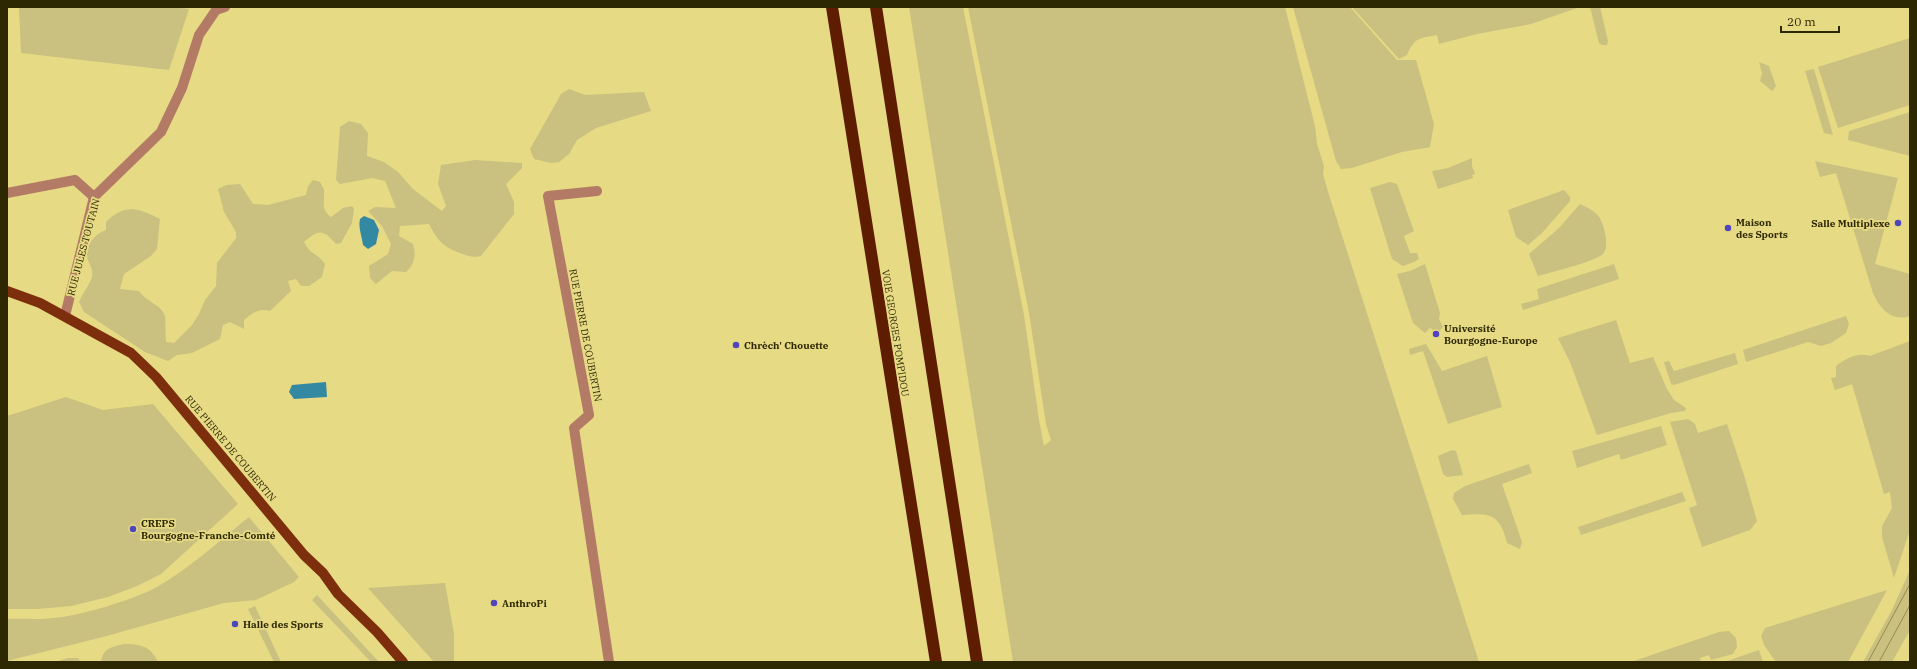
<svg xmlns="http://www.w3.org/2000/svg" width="1917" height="669" viewBox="0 0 1917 669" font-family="'IBM Plex Serif',serif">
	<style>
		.green { fill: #cac07f }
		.water { fill: #3489a2 }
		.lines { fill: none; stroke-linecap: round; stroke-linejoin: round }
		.minor { stroke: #b37a66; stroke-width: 10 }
		.major { stroke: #7d2f0d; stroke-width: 10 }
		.highway { stroke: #5e1d00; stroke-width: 12 }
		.tram { stroke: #938949; stroke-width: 1 }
		.poi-dot { fill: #5045bc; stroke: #e7da84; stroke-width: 1.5 }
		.labels { text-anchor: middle; stroke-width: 3.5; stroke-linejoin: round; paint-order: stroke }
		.poi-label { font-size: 10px; font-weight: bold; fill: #2d2702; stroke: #e7da84; text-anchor: start }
		.street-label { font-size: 10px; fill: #2d2702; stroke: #e7da84 }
	</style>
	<rect width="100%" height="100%" fill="#e7da84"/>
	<g class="green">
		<path d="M19 7H171L189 9 169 70 21 53Z"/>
		<path d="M909 7H963L1024 315 1039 420 1044 446 1051 440 1046 424 1029 313 968 7H1285L1315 126 1317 144 1324 166 1323 174 1329 195 1479 662H1013Z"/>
		<path d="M1293 7H1350L1397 60H1416L1434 124 1430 147 1402 152 1352 168 1341 169 1336 161Z"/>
		<path d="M1352 7H1580L1531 24 1477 34 1439 44 1437 35C1420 38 1415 37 1407 55L1399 59Z"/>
		<path d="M1590 7H1600L1608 41 1607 45H1602L1599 43Z"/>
		<path d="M1910 38V105L1838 128 1818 67Z"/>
		<path d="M1759 62 1769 66 1776 86 1772 91 1760 81 1762 73Z"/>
		<path d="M1814 69 1833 135 1824 133 1805 71Z"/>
		<path d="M569 89 585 95 644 92 651 111 596 128 577 140 569 154 559 162 551 163 534 159 530 149 534 142 561 94Z"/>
		<path d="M1910 112V156L1848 140 1849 131Z"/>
		<path d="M349 121 361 124 368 133 367 156 384 162 398 172 413 189 442 211 446 206 438 184 441 165 475 160 522 163V168L506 184 514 202V214L481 256C473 258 468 256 460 253 442 246 438 241 429 224L400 226 399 236 413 244C416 255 415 264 406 272L392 271 376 284 370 278 369 266 388 254 391 244 382 226 368 211 375 207 396 208 385 181 372 178 340 184 336 180 340 127Z"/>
		<path d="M1472 158V166L1475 174 1472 175 1473 178 1438 189 1432 171 1448 168Z"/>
		<path d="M1815 161 1898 178 1875 264 1910 274V316C1892 322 1880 309 1873 293L1836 173 1820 177Z"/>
		<path d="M313 180 320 182C321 184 324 188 324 191 325 202 320 209 331 217L343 208 352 206 354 209 352 223 341 243 336 244C323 229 319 229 304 242 311 256 318 253 325 264L322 277 309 286H301L296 279 288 281 291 291 270 311C260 308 252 313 244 320V329L230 322 223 325 220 339 192 353 177 355 168 361 145 352 84 312 79 302C82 294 90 284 92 277 94 268 88 264 87 256 86 244 96 233 106 230V222C125 203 138 208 160 219L157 249 151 256 124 274 120 289 139 291C145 301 164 306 165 317 166 325 165 334 166 342L174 343 192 325 199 314 205 300 216 286 217 263 236 238V232L224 212 218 189 226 185 240 184 253 204 268 205 306 195 308 186Z"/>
		<path d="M1390 182 1397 184 1414 231 1404 236 1410 253H1417L1419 259 1414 262 1403 266 1392 259 1370 188Z"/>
		<path d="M1564 190 1570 197V201L1542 233 1528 245 1516 237 1508 210Z"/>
		<path d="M1580 204C1596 212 1601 214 1605 233 1606 239 1608 248 1603 254 1594 262 1551 272 1538 276L1529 254 1559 228Z"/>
		<path d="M1425 264 1440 313 1439 319 1443 327 1438 332 1430 328 1425 333 1413 323 1397 274 1410 271Z"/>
		<path d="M1614 264 1619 279 1523 310 1521 304 1539 299 1537 289Z"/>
		<path d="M1846 316 1849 324 1846 333 1831 343 1821 346 1808 342 1746 362 1743 350Z"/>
		<path d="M1616 320 1630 363 1653 357 1667 389 1674 400 1686 408 1685 411 1671 413 1597 435 1570 362 1558 338Z"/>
		<path d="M1910 341V530L1894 578 1882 537V526L1892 508 1890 492 1884 494 1852 384 1835 390 1831 378 1836 377V366C1846 358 1858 352 1870 356Z"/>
		<path d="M1426 344 1442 371 1487 356 1502 407 1448 424 1423 351 1410 355 1409 349Z"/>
		<path d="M1735 353 1738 364 1674 385 1671 384 1664 362 1669 361 1674 371Z"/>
		<path d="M66 397 103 410 153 404 238 504 161 574 137 586 108 597 71 606 38 609H7V416Z"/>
		<path d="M1688 419 1695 424 1698 433 1727 424 1744 475 1757 521 1750 530 1702 547 1689 508 1697 505 1670 422Z"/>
		<path d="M1661 426 1667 445 1621 460 1619 454 1577 468 1572 451Z"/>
		<path d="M1452 450 1456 451 1463 475 1447 477 1443 474 1438 456Z"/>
		<path d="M1529 464 1532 473 1502 484 1522 542 1520 549 1507 543C1500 513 1489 513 1462 515L1453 499 1454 493 1465 486Z"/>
		<path d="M1682 492 1686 501 1581 535 1578 527Z"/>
		<path d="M249 517 299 577 294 582 256 600 224 603 103 637 7 661V619C22 618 38 620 53 618 80 616 133 600 157 587 190 568 219 541 249 517Z"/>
		<path d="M1910 570V630L1892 662H1863L1892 610Z"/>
		<path d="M445 583 454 634V662H434L368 588Z"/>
		<path d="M1887 590 1848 662H1776L1764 645 1761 636 1765 628Z"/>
		<path d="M317 595 379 662H371L312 600Z"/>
		<path d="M255 606 281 662H274L248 609Z"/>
		<path d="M1729 631 1736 638 1737 647 1733 654 1711 660 1709 655 1700 658 1701 662H1631L1719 632Z"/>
		<path d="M124 644C140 644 151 646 158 662H101C103 648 112 647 124 644Z"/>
		<path d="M1759 650 1763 662H1724Z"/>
		<path d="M68 658H78L81 662H55Z"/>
	</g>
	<g class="water">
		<path d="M364 216 374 220 379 230 376 244 368 249 363 245C362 236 358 228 360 219Z"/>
		<path d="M326 382 327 397 294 399 289 392 292 385Z"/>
	</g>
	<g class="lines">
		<g class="minor">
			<path d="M597 191 548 196 589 415 574 428 609 662"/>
			<path d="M7 193 75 180 94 197"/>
			<path d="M65 316 94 197 161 132 182 88 199 35 216 10 225 7"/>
		</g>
		<path class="major" d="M7 291 40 303 131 353 156 377 304 555 323 573 338 594 377 632 403 662"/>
		<g class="highway">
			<path d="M832 7 936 662"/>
			<path d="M876 7 977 662"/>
		</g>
		<g class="tram">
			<path d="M1868 662 1910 584"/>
			<path d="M1879 662 1910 605"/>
		</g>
	</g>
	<g class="poi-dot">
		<circle cx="1898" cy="223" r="4"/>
		<circle cx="1728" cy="228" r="4"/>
		<circle cx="1436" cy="334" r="4"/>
		<circle cx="736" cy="345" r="4"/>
		<circle cx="133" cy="529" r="4"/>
		<circle cx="494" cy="603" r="4"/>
		<circle cx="235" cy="624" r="4"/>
	</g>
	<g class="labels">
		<g class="poi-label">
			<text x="1736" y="226">Maison<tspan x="1736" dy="12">des Sports</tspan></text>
			<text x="1890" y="227" text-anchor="end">Salle Multiplexe</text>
			<text x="1444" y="332">Université<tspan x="1444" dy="12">Bourgogne-Europe</tspan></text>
			<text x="744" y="349">Chrèch' Chouette</text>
			<text x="141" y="527">CREPS<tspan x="141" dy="12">Bourgogne-Franche-Comté</tspan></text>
			<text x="502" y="607">AnthroPi</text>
			<text x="243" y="628">Halle des Sports</text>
		</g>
		<g class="street-label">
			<text transform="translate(83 247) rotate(-75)" y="4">RUE JULES TOUTAIN</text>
			<text transform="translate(896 333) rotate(81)" y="4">VOIE GEORGES POMPIDOU</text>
			<text transform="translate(586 335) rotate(79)" y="4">RUE PIERRE DE COUBERTIN</text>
			<text transform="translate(231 448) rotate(50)" y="4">RUE PIERRE DE COUBERTIN</text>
		</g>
	</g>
	<rect width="1917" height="669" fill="none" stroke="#2d2702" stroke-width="16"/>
	<path d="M1781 26v6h58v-6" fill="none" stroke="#2d2702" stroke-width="2"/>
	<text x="1787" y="26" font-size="12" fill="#2d2702" stroke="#e7da84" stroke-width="3" paint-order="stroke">20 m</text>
</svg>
